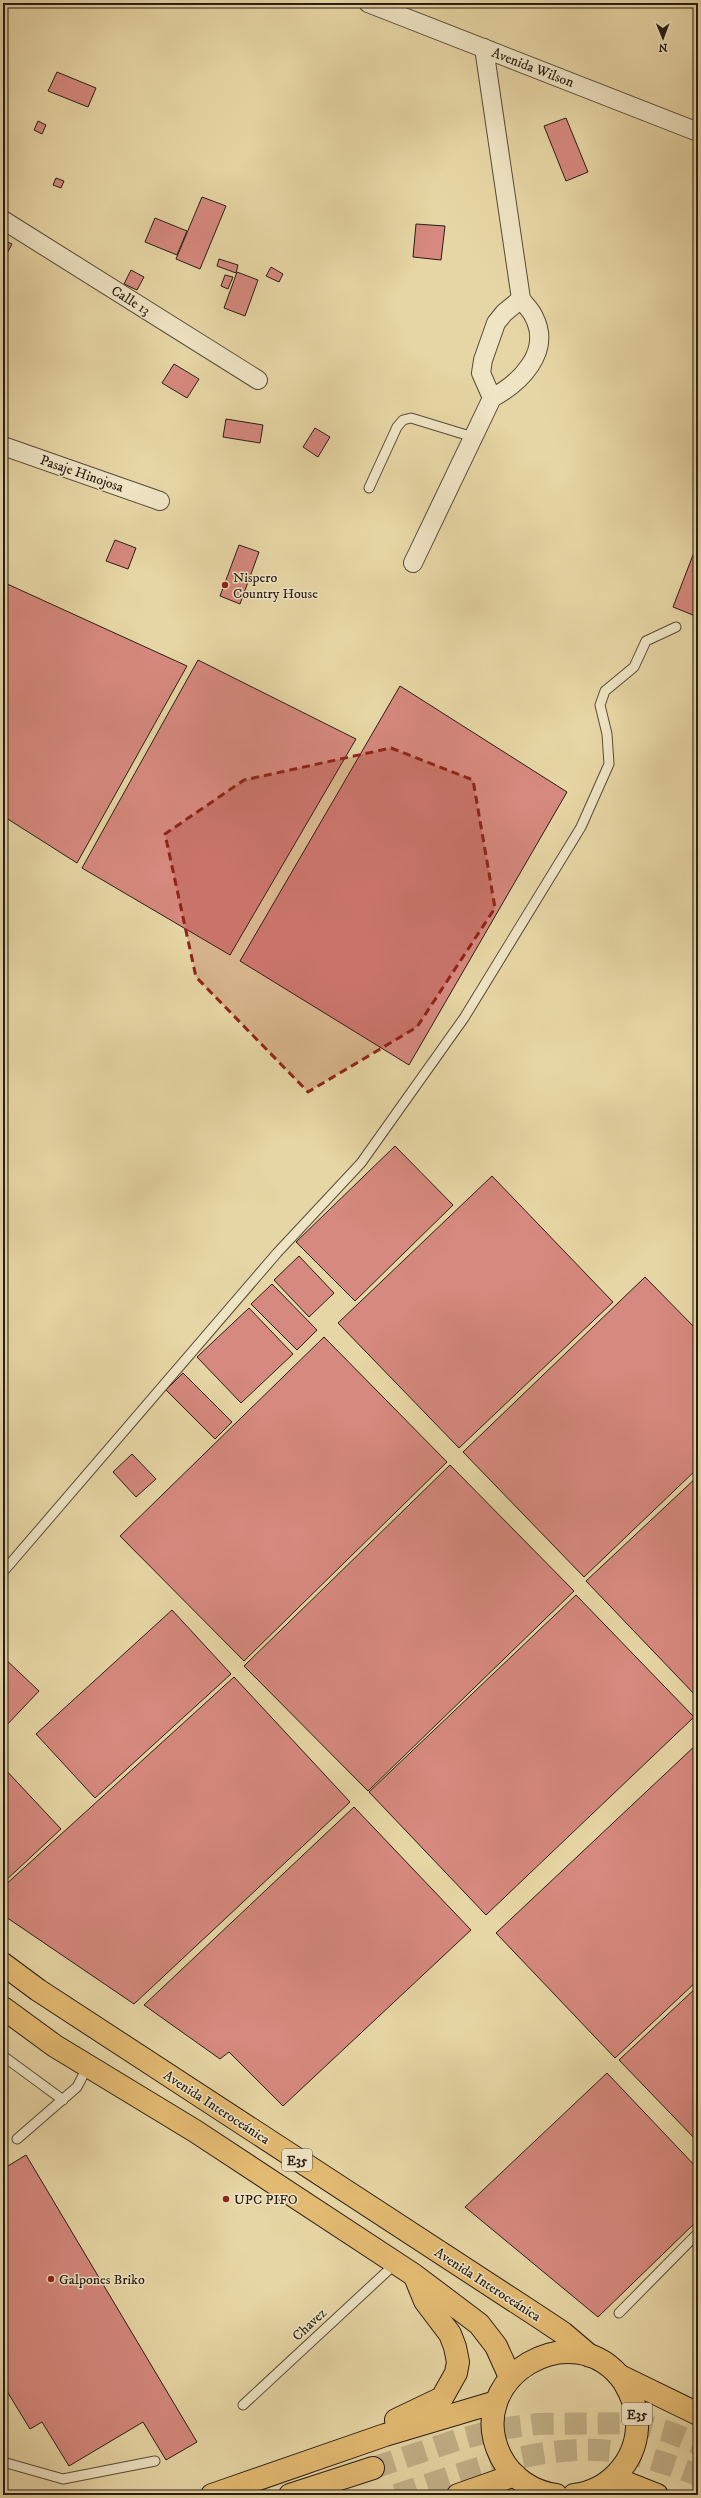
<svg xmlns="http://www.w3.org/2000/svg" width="701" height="2498" viewBox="0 0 701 2498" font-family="'IM FELL DW Pica',serif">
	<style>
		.building { fill: #d6897e; stroke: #281d15 }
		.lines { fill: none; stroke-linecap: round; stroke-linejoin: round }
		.trunk-tunnel { stroke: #c1b188; stroke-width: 22; stroke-dasharray: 22 11; stroke-linecap: butt }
		.service-casing { stroke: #584b39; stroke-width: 11 }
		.minor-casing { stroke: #584b39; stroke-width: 20 }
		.trunk-casing { stroke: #281d15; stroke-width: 24 }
		.service { stroke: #efe4c4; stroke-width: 9 }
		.minor { stroke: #efe4c4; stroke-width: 18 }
		.trunk { stroke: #e4bb72; stroke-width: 22 }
		.marked { fill: #8f2418; fill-opacity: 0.2; stroke: #8f2418; stroke-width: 3; stroke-dasharray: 8 5; stroke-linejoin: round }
		.poi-dot { fill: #8f2418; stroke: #efe4c4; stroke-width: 1.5 }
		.labels { text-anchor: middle; stroke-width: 3; stroke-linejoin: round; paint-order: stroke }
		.shield { fill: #efe4c4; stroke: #64594a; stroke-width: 1 }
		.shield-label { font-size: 13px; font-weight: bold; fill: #281d15 }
		.street-label { font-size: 14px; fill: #281d15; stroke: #efe4c4 }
		.poi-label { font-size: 14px; fill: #281d15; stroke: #efe4c4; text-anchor: start }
	</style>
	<rect width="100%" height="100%" fill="#e7d6a5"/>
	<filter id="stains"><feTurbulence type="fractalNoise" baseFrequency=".005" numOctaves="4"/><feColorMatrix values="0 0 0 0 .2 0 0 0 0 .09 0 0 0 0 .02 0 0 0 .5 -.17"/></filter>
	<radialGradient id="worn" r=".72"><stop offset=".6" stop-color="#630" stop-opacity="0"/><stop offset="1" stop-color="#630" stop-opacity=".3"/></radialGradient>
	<g class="building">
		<path d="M57 72 96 88 88 107 48 91Z"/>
		<path d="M566 118 588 172 566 181 544 126Z"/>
		<path d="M38 121 46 125 42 134 34 130Z"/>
		<path d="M56 178 64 181 61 188 53 185Z"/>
		<path d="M202 197 226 206 200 269 176 259Z"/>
		<path d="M155 218 187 231 177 255 145 242Z"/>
		<path d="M416 224 445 226 441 260 413 257Z"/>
		<path d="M3 240 12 244 3 261Z"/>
		<path d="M219 259 238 265 236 273 217 266Z"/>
		<path d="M271 267 283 274 279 282 266 276Z"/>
		<path d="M131 270 144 277 137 290 124 284Z"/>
		<path d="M237 272 258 280 245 316 224 308Z"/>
		<path d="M225 275 233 277 228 289 221 286Z"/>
		<path d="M174 364 199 379 187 398 162 383Z"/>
		<path d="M226 419 263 425 260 443 223 437Z"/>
		<path d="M315 428 330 437 318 457 303 447Z"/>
		<path d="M115 540 136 548 128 569 106 561Z"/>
		<path d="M698 542V617L673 607Z"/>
		<path d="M239 545 259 552 240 604 220 596Z"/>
		<path d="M5 583 187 666 77 863 3 816V586Z"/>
		<path d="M198 660 356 739 230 955 82 868Z"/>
		<path d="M400 686 567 792 409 1065 240 961Z"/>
		<path d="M395 1146 453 1205 355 1301 296 1242Z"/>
		<path d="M492 1176 613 1302 459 1448 338 1323Z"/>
		<path d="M299 1256 334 1293 309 1317 274 1280Z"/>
		<path d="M645 1277 698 1331V1468L584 1577 463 1452Z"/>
		<path d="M272 1284 317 1330 297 1350 251 1304Z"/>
		<path d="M249 1308 293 1354 241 1403 197 1357Z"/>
		<path d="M324 1337 447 1462 244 1661 120 1536Z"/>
		<path d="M183 1373 232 1422 215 1439 166 1390Z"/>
		<path d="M132 1454 156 1479 136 1497 113 1472Z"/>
		<path d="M450 1465 574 1591 368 1791 244 1666Z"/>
		<path d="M698 1476V1698L586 1581Z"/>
		<path d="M576 1595 694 1717 486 1915 369 1792Z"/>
		<path d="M172 1610 231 1674 95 1798 36 1734Z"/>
		<path d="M3 1657 39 1691 3 1729Z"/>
		<path d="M234 1677 350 1802 134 2004 3 1915V1887Z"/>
		<path d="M698 1743V1980L615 2058 496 1933Z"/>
		<path d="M3 1767 61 1829 3 1883Z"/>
		<path d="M354 1807 471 1930 283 2106 229 2052 220 2059 144 2005Z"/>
		<path d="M698 1986V2142L619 2060Z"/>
		<path d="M607 2073 698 2169V2220L598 2317 465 2207Z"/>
		<path d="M26 2155 197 2442 166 2460 143 2422 69 2466 42 2422 30 2429 5 2388 3 2390V2169Z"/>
	</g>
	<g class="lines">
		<g class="trunk-tunnel">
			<path d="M373 2468 457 2440 499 2429 538 2424 636 2423 669 2432 698 2444"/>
			<path d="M396 2495C470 2471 552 2438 631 2454 654 2459 676 2467 698 2475"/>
		</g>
		<defs>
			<g id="service">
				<path d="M369 488 397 427 403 420 411 418 473 437"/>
				<path d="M3 1572 277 1253 361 1163 464 1018 581 827 609 764 607 734 600 705 605 691 634 667 646 641 676 627"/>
				<path d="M3 2056 63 2100"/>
				<path d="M17 2139 77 2087 88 2066"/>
				<path d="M619 2313 698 2233"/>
				<path d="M243 2405 395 2264"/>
				<path d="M3 2462 63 2479 155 2461"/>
			</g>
			<g id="minor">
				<path d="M368 3 698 132"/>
				<path d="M3 220 258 380"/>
				<path d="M492 398 481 373 483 360 496 323 504 313 521 299"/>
				<path d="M3 446 160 501"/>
				<path d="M413 563 492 398C520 383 552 352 534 317 531 310 525 305 521 299L484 48"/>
			</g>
			<g id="trunk">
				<path d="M3 1964 38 1990 539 2317 563 2333 590 2356"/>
				<path d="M3 2008 55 2046 195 2131 414 2275 479 2324 496 2346 510 2377"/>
				<path d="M620 2376 698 2414"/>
				<path d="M396 2420 442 2398 456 2373 458 2362 455 2347 450 2334 425 2301 416 2279"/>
				<path d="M614 2478 657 2495"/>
				<path d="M212 2495 385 2435 496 2402"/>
				<path d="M290 2495 373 2468"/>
				<path d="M458 2495 515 2475"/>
				<path d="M556 2495C533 2492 512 2478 501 2457 461 2378 574 2311 624 2382 633 2397 638 2411 637 2428 635 2462 609 2491 574 2495"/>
			</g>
		</defs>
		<use href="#service" class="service-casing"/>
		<use href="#minor" class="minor-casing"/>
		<use href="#trunk" class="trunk-casing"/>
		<use href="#service" class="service"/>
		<use href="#minor" class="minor"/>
		<use href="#trunk" class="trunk"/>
	</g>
	<path class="marked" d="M391 748 473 780 495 908 417 1027 308 1092 196 977 165 834 244 780Z"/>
	<g class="poi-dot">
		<circle cx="225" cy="585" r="4"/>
		<circle cx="226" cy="2199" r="4"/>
		<circle cx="51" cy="2279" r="4"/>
	</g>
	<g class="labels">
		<g class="shield">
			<rect x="282" y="2149" width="30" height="22" rx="3"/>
			<rect x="622" y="2403" width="30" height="22" rx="3"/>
		</g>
		<g class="shield-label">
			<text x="297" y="2165">E35</text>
			<text x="637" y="2419">E35</text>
		</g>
		<g class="street-label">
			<text transform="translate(533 67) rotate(21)" y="5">Avenida Wilson</text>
			<text transform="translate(131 300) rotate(32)" y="5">Calle 13</text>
			<text transform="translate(82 473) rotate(19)" y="5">Pasaje Hinojosa</text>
			<text transform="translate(217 2107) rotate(33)" y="5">Avenida Interoceánica</text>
			<text transform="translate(488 2284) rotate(33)" y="5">Avenida Interoceánica</text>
			<text transform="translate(309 2324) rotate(-43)" y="5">Chavez</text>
		</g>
		<g class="poi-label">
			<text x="233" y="582">Nispero<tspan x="233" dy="16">Country House</tspan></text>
			<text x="234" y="2204">UPC PIFO</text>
			<text x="59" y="2284">Galpones Briko</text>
		</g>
	</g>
	<rect width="701" height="2498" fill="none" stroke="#e7d6a5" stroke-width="16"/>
	<rect x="4" y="4" width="693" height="2490" fill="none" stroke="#281d15" stroke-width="2"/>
	<rect x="8" y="8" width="685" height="2482" fill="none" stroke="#281d15"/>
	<g transform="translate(663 38) rotate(179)" stroke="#efe4c4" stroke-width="3" paint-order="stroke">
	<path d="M0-3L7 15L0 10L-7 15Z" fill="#281d15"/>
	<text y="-6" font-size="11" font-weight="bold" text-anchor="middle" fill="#281d15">N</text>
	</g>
	<rect width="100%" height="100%" filter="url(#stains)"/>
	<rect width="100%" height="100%" fill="url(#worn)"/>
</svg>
